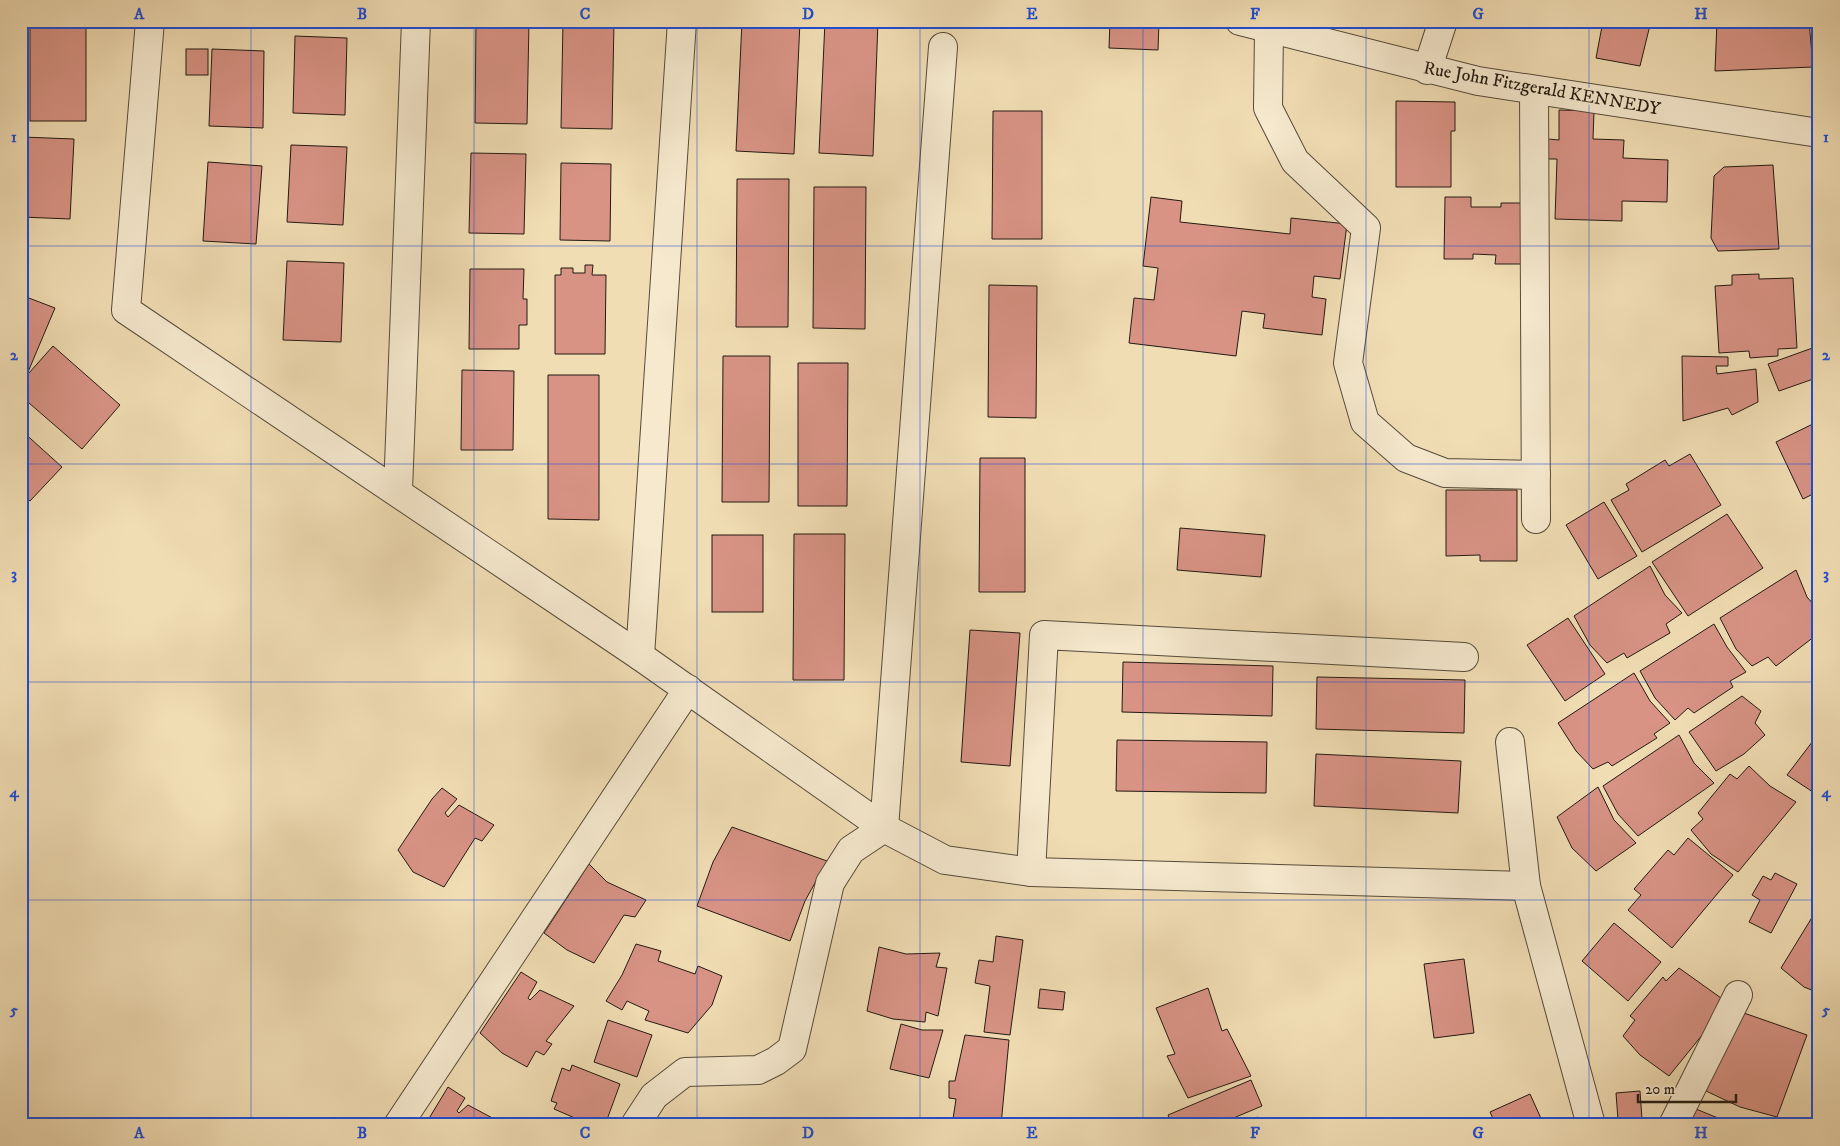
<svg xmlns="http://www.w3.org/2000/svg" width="1840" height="1146" viewBox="0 0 1840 1146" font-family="'IM FELL DW Pica',serif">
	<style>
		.building { fill: #d89385; stroke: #231a12 }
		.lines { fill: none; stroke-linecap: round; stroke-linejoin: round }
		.minor-casing { stroke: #564b3a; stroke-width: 30 }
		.minor { stroke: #f6e9ce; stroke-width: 28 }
		.grid { fill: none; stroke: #1d4ed8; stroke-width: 1; stroke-opacity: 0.55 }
		.labels { text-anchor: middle; stroke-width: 4.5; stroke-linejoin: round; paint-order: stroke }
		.street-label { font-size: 18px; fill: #231a12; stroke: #f6e9ce }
		.neatline { fill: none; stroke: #1d4ed8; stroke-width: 2 }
		.grid-label { font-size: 16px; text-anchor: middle; font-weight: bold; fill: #1d4ed8 }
	</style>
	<rect width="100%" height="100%" fill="#f1ddb4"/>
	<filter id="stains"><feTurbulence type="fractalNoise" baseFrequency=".004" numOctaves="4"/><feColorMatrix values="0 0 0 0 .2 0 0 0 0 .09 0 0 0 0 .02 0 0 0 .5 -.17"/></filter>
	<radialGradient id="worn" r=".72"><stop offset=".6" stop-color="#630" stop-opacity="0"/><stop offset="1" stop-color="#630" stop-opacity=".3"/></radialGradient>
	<g class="building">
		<path d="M185 21H224V26L185 25Z"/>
		<path d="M476 21H529L527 124 475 123Z"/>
		<path d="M563 21H614L612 129 561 128Z"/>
		<path d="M742 21H800L794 154 736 151Z"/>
		<path d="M825 21H878L873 156 819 153Z"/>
		<path d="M1110 21H1159L1158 50 1109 48Z"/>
		<path d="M1603 21H1651L1640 66 1596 58Z"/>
		<path d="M1661 21H1708L1707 28Z"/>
		<path d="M1717 21H1809L1813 67 1715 71Z"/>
		<rect x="30" y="28" width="56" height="93"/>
		<path d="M295 36 347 38 345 115 293 113Z"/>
		<rect x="186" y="49" width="22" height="26"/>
		<path d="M212 49 264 51 263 128 209 126Z"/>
		<path d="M1396 101 1455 102V131H1451V187H1396Z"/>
		<path d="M1559 110 1594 111 1593 139 1624 140 1623 158 1668 160 1667 202 1622 201V221L1555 219 1557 159H1548V139L1559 140Z"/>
		<path d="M993 111H1042V239H992Z"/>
		<path d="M22 137 74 139 70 219 21 217Z"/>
		<path d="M291 145 347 147 343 225 287 222Z"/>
		<path d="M471 153 526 154 524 234 469 233Z"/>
		<path d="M208 162 262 166 256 244 203 241Z"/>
		<path d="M561 163 611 164 610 241 560 240Z"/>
		<path d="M1773 165 1779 249 1718 251 1711 238 1714 176 1724 167Z"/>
		<path d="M737 179H789L788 327H736Z"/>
		<path d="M814 187H866L865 329 813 328Z"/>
		<path d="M1151 197 1182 201 1180 222 1290 234 1291 218 1347 224 1340 279 1314 276 1312 297 1326 299 1322 335 1263 328 1265 314 1242 311 1236 356 1129 343 1134 298 1154 300 1158 268 1143 266Z"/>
		<path d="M1445 197H1471V207H1501V203H1527L1526 264H1495L1496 255 1473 254V259H1444Z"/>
		<path d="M287 261 344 263 341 342 283 340Z"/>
		<path d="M585 265H593L592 275H606L605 354H555V275H561V268H573V273H585Z"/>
		<path d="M470 269H524L523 299H527V325H519V349H469Z"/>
		<path d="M1759 274V279L1793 278 1797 348 1778 349V356L1762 357 1750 358 1749 351 1719 353 1715 286 1732 285V275Z"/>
		<path d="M989 285 1037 286 1036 418 988 417Z"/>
		<path d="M21 295 55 308 28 372 21 369Z"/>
		<path d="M53 346 120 405 82 449 21 396V382Z"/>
		<path d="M1818 346 1819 377 1779 391 1768 364Z"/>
		<path d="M723 356H770L769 502H722Z"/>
		<path d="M1682 356 1728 357V366H1716L1717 374 1756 369 1758 402 1732 415 1728 408 1683 421Z"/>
		<path d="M798 363H848L847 506H798Z"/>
		<path d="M462 370 514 371 513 450H461Z"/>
		<path d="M548 375H599V520L548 519Z"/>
		<path d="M1819 421V491L1803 499 1776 442Z"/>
		<path d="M21 430 62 467 30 501 21 493Z"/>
		<path d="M1690 454 1721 505 1642 552 1611 500 1629 490 1626 484 1665 460 1669 466Z"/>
		<path d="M980 458H1025V592H979Z"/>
		<path d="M1446 490H1517V561H1480V555L1446 556Z"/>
		<path d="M1604 502 1637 556 1598 579 1566 525Z"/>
		<path d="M21 505 28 509 21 520Z"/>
		<path d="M1727 514 1763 568 1688 616 1652 562Z"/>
		<path d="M1180 528 1265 535 1261 577 1177 570Z"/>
		<path d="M794 534H845L844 680H793Z"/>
		<rect x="712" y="535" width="51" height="77"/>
		<path d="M1650 566 1665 595 1682 613 1666 624 1670 633 1627 658 1624 653 1607 663 1590 645 1574 616Z"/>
		<path d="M1796 570 1807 597 1819 611V633L1776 666 1768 657 1752 666 1736 649 1720 618Z"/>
		<path d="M1568 618 1605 674 1565 701 1527 645Z"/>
		<path d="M1714 624 1727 647 1746 672 1730 681 1733 687 1694 713 1688 708 1675 720 1655 698 1640 671Z"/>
		<path d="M970 630 1020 633 1010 766 961 762Z"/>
		<path d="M1123 662 1273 666 1272 716 1122 712Z"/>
		<path d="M1634 673 1650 701 1670 723 1654 734 1657 738 1612 766 1608 762 1593 769 1576 751 1558 723Z"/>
		<path d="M1317 677 1465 680 1464 733 1316 729Z"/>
		<path d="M1742 696 1761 711 1755 723 1765 735 1744 754 1716 771 1689 732Z"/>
		<path d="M1819 733V796L1787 775Z"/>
		<path d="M1679 735 1694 763 1714 783 1638 836 1618 814 1603 786Z"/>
		<path d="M1117 740 1267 742 1266 793 1116 791Z"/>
		<path d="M1316 754 1461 761 1458 813 1314 806Z"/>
		<path d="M1749 766 1770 786 1796 802 1738 872 1711 854 1691 830 1703 819 1698 813 1730 774 1737 779Z"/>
		<path d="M1598 787 1614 820 1636 843 1596 871 1572 848 1557 817Z"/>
		<path d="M442 788 457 799 445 813 448 817 459 805 494 825 482 841 475 838 444 887 413 872 398 850 432 799Z"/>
		<path d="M732 827 827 861 805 901 790 941 697 906 713 862Z"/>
		<path d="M1688 838 1733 875 1672 948 1628 910 1641 895 1634 889 1668 850 1674 855Z"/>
		<path d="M589 864 607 882 646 900 635 917 624 915 594 963 567 950 544 933Z"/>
		<path d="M1775 873 1797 884 1771 933 1749 922 1760 900 1752 895 1763 876 1771 880Z"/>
		<path d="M1819 906V993L1804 987 1781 968Z"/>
		<path d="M1614 923 1661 962 1628 1001 1582 961Z"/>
		<path d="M996 936 1023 940 1010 1035 984 1032 990 986 975 983 979 960 993 962Z"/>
		<path d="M636 944 661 951 658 961 695 974 698 966 722 976 712 1005 688 1033 645 1020 649 1011 627 1001 622 1010 606 1001 622 975Z"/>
		<path d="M879 947 906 954 940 953 936 967 947 968 938 1016 926 1012 925 1022 893 1019 867 1011Z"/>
		<path d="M1464 959 1474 1033 1434 1038 1424 964Z"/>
		<path d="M1679 968 1728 1003 1669 1076 1640 1055 1623 1036 1635 1020 1630 1016 1663 977 1666 981Z"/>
		<path d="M521 972 537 982 528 998 530 1000 540 990 574 1006 546 1041 552 1044 544 1055 536 1051 527 1067 502 1053 480 1033Z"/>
		<path d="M1208 988 1222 1031 1227 1029 1251 1076 1188 1098 1167 1056 1175 1054 1156 1008Z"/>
		<path d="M1040 989 1065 992 1063 1010 1038 1008Z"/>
		<path d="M1741 1012 1807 1035 1777 1117 1740 1107 1706 1091Z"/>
		<path d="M608 1020 652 1035 637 1077 594 1062Z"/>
		<path d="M901 1024 922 1030H943L929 1078 890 1069Z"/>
		<path d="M965 1035 1009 1040 1001 1125H939L940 1118 953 1119 956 1099 949 1098V1081H955Z"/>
		<path d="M572 1065 620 1084 605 1125H591L554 1109 557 1103 551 1101 562 1068 570 1071Z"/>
		<path d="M1251 1080 1262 1106 1217 1125H1172L1168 1115Z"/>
		<path d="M448 1087 465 1098 457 1111 459 1113 468 1105 500 1122 497 1125H425Z"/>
		<path d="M1640 1091 1642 1119 1618 1120 1616 1093Z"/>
		<path d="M1530 1094 1544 1125H1496L1490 1112Z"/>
		<path d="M1696 1109 1735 1125H1689Z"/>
		<path d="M1258 1117 1262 1125H1241Z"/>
	</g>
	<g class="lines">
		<defs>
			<g id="minor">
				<path d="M150 21 126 310 640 656 884 828 945 860 1031 872 1526 886"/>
				<path d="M1240 21 1478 81 1819 133"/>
				<path d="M1269 30 1268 108 1295 161 1366 228 1348 363 1365 422 1406 458 1445 473 1536 475"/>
				<path d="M1427 70 1443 21"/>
				<path d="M1534 90 1536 519"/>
				<path d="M398 491 416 21"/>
				<path d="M640 656 682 21"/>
				<path d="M1510 742 1526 886 1591 1125"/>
				<path d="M1031 872 1044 635 1464 657"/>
				<path d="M398 1125 688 689"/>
				<path d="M635 1125 654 1096 685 1072 758 1070 776 1061 792 1049 830 883 851 850 884 828 943 47"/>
				<path d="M1673 1125 1738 995"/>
			</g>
		</defs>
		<use href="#minor" class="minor-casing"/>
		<use href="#minor" class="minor"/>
	</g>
	<path class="grid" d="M251 21V1125M474 21V1125M697 21V1125M920 21V1125M1143 21V1125M1366 21V1125M1589 21V1125M21 246H1819M21 464H1819M21 682H1819M21 900H1819"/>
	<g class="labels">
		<g class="street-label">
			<text transform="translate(1542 88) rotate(10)" y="6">Rue John Fitzgerald KENNEDY</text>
		</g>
	</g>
	<rect width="1840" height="1146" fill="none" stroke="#f1ddb4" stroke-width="55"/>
	<path d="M1638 1094v8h98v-8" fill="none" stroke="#231a12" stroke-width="2.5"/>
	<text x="1645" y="1094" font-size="15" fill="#231a12" stroke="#f6e9ce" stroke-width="4" paint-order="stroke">20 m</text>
	<rect x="28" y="28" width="1784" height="1090" class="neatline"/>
	<g class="grid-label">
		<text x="139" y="19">A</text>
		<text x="362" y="19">B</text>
		<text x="585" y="19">C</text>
		<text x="808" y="19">D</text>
		<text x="1032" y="19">E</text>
		<text x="1255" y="19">F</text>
		<text x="1478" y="19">G</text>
		<text x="1701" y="19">H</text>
		<text x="14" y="142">1</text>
		<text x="1826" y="142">1</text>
		<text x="14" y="360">2</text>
		<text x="1826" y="360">2</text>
		<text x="14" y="579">3</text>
		<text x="1826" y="579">3</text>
		<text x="14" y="797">4</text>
		<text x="1826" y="797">4</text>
		<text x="14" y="1015">5</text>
		<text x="1826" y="1015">5</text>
		<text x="139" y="1138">A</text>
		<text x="362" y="1138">B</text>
		<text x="585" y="1138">C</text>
		<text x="808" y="1138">D</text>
		<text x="1032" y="1138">E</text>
		<text x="1255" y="1138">F</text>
		<text x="1478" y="1138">G</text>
		<text x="1701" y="1138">H</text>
	</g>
	<rect width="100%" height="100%" filter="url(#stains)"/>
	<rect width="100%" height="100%" fill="url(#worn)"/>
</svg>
